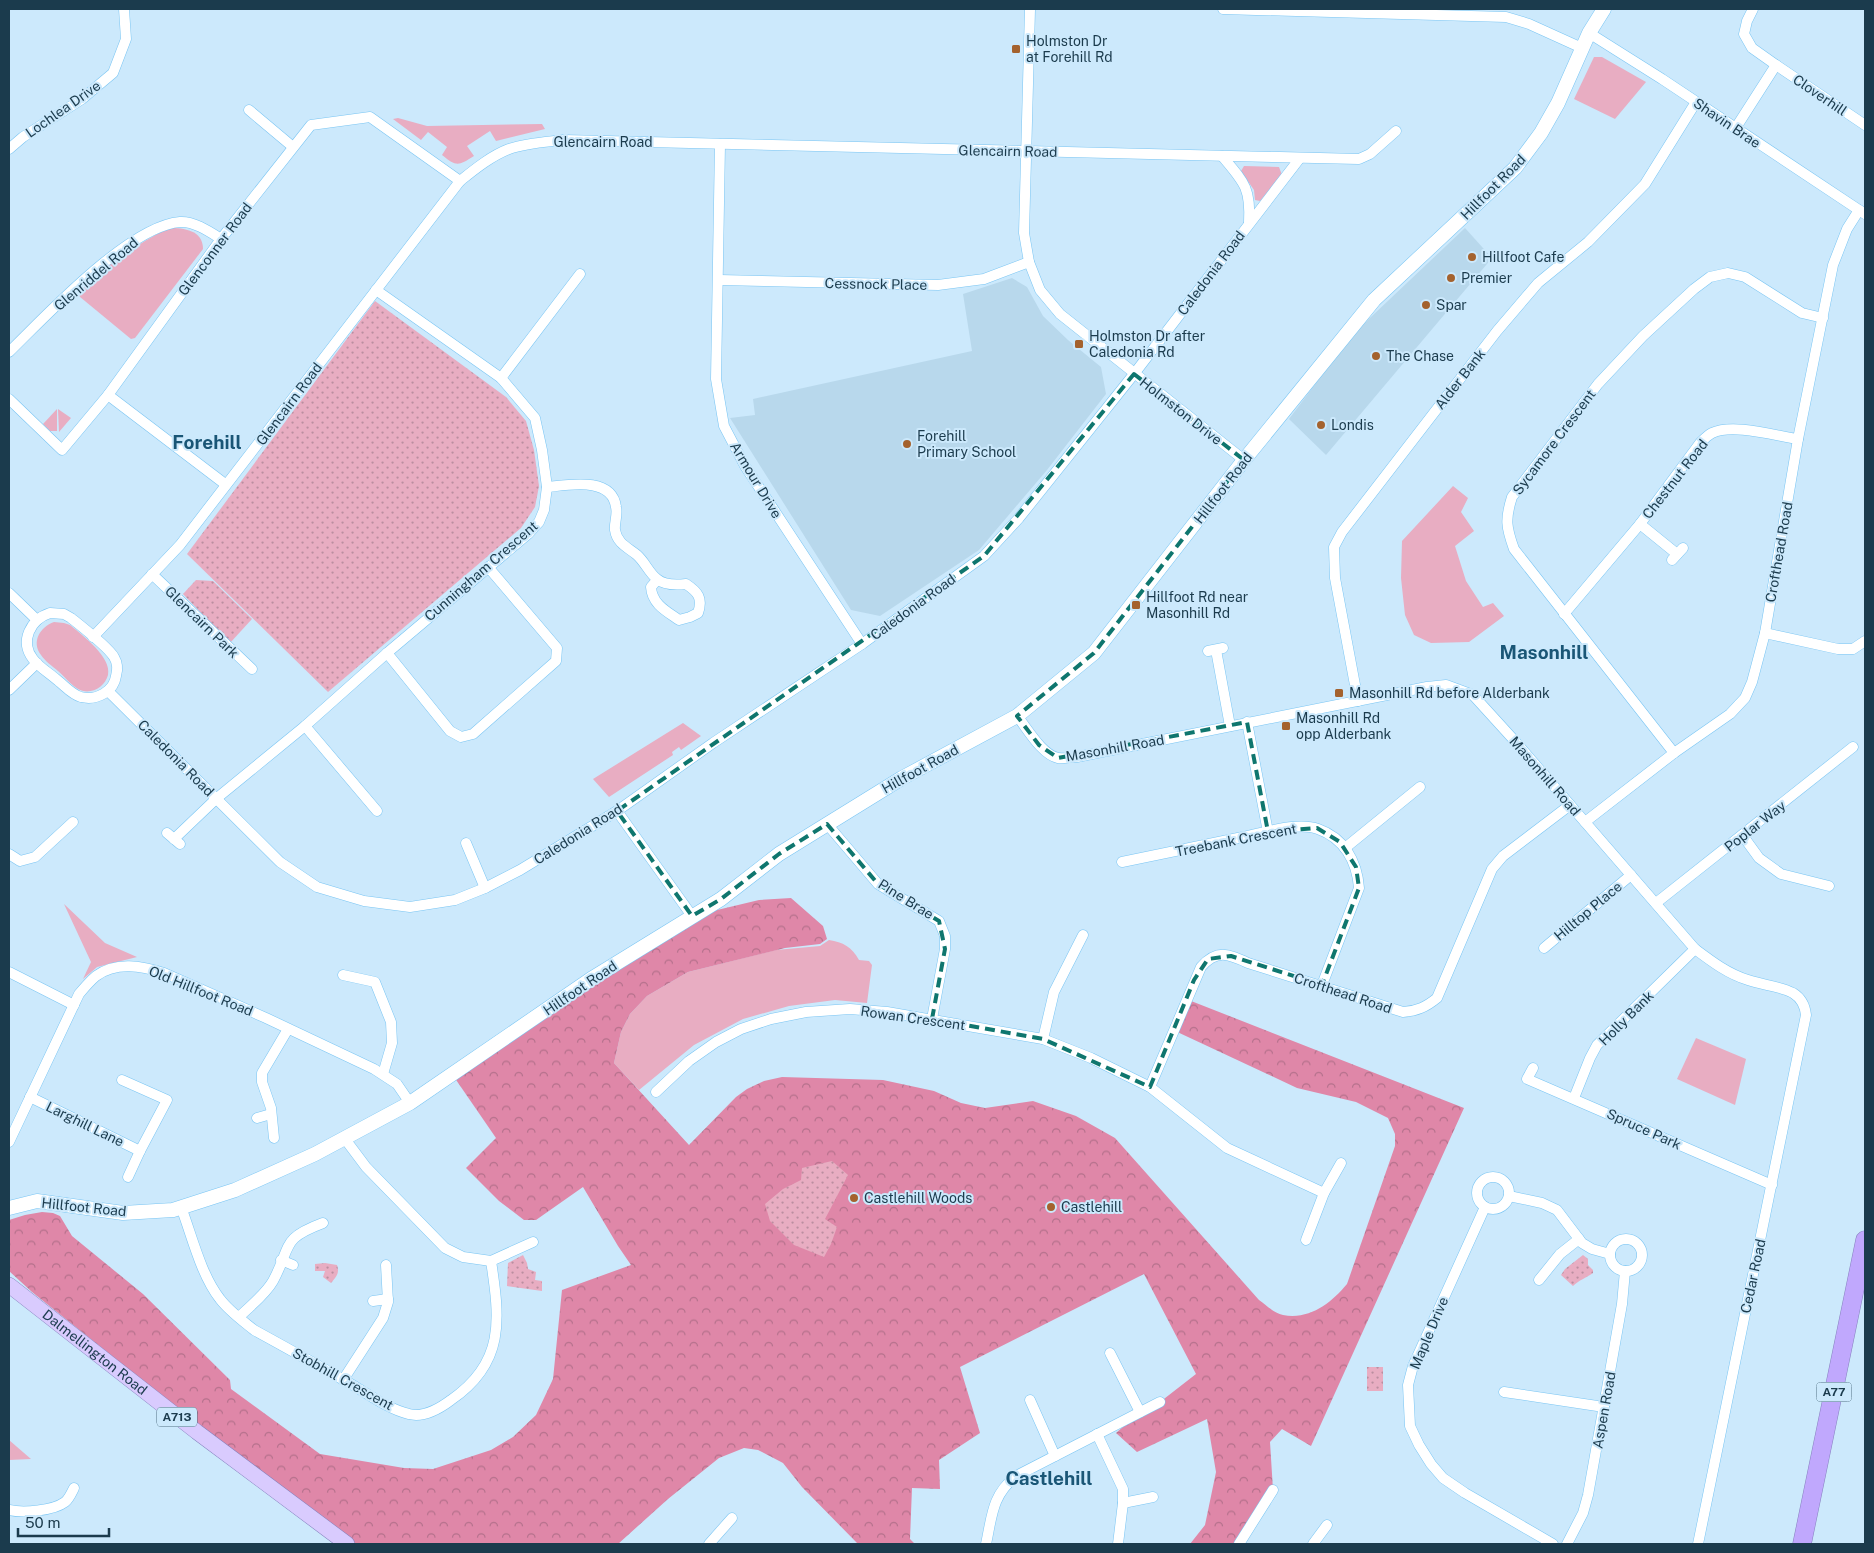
<svg xmlns="http://www.w3.org/2000/svg" width="1874" height="1553" viewBox="0 0 1874 1553" font-family="'Public Sans',sans-serif">
	<style>
		.built { fill: #b8d8ec }
		.grass { fill: #e8adc2 }
		.forest { fill: url(#forest-crowns) }
		.park { fill: url(#park-dots) }
		.lines { fill: none; stroke-linecap: round; stroke-linejoin: round }
		.street-casing { stroke: #79c5f3; stroke-width: 11 }
		.secondary-casing { stroke: #79c5f3; stroke-width: 15 }
		.primary-casing { stroke: #8682bf; stroke-width: 16 }
		.highway-casing { stroke: #8682bf; stroke-width: 19 }
		.street { stroke: #fff; stroke-width: 10 }
		.secondary { stroke: #fff; stroke-width: 14 }
		.primary { stroke: #d9cbfe; stroke-width: 15 }
		.highway { stroke: #c0a8fd; stroke-width: 18 }
		.marked { fill: none; stroke: #0f766e; stroke-width: 4; stroke-dasharray: 10 6; stroke-linejoin: round }
		.poi-dot { fill: #a4622e; stroke: #cce9fc; stroke-width: 2 }
		.labels { text-anchor: middle; stroke-width: 4; stroke-linejoin: round; paint-order: stroke }
		.shield { fill: #cce9fc; stroke: #506f82; stroke-width: 1 }
		.shield-label { font-size: 12px; font-weight: bold; fill: #1b3b4d }
		.poi-label { font-size: 14px; fill: #1b3b4d; stroke: #cce9fc; text-anchor: start }
		.street-label { font-size: 14px; fill: #1b3b4d; stroke: #cce9fc }
		.district-label { font-size: 19px; font-weight: bold; fill: #1a5676; stroke: #cce9fc }
	</style>
	<defs>
		<pattern id="forest-crowns" width="20" height="18" patternUnits="userSpaceOnUse" patternTransform="scale(1.25)"><rect width="20" height="18" fill="#df87a8"/><path d="M2 6a3 3 0 1 1 6 0M12 15a3 3 0 1 1 6 0" fill="none" stroke="#b4708b"/></pattern>
		<pattern id="park-dots" width="8" height="8" patternUnits="userSpaceOnUse" patternTransform="scale(1.25)"><rect width="8" height="8" fill="#e8adc2"/><path d="M2 2h.1M6 6h.1" fill="none" stroke="#bb8ea0" stroke-width="1.8" stroke-linecap="round"/></pattern>
	</defs>
	<rect width="100%" height="100%" fill="#cce9fc"/>
	<g class="built">
		<path d="M1465 228 1492 258 1326 455 1289 419 1353 334Z"/>
		<path d="M1012 278 1027 287 1043 316 1068 340 1101 367 1106 394 1047 470 979 550 880 616 851 610 730 418 755 415 753 399 972 351 963 294Z"/>
	</g>
	<g class="grass">
		<path d="M1594 57H1602L1646 82 1615 119 1574 99Z"/>
		<path d="M398 118 427 126 542 124 545 129 496 141 490 131 467 146 474 156C458 166 457 167 442 155L447 147 428 132 421 140 393 119Z"/>
		<path d="M1244 166 1279 167 1282 175 1260 201 1255 200 1254 190 1241 171Z"/>
		<path d="M169 228C184 228 203 230 203 249L135 338 131 339 74 292C104 268 134 245 169 228Z"/>
		<path d="M57 409V431H50L43 424Z"/>
		<path d="M58 409 71 418 59 432Z"/>
		<path d="M1453 486 1468 498 1461 512 1474 531 1455 546 1466 581 1483 607 1493 603 1504 616 1469 642 1431 643 1414 635 1405 615 1401 578 1402 541Z"/>
		<path d="M54 622 64 623 70 625C82 635 112 657 108 675 105 687 90 696 78 689 70 684 64 676 58 671 52 666 45 661 41 655 31 642 40 627 54 622Z"/>
		<path d="M683 723 701 736 681 750 679 747 672 752 673 755 609 797 593 779Z"/>
		<path d="M64 904 105 943 137 957 97 967 83 979 91 962Z"/>
		<path d="M829 940C843 942 852 947 859 960L869 961 872 965 867 1003 835 1000 789 1006 743 1019 694 1045 639 1090 614 1063 621 1032 630 1014 647 996 688 972 776 950 820 946Z"/>
		<path d="M1696 1038 1746 1059 1735 1105 1677 1079Z"/>
		<path d="M9 1440 31 1459 9 1460Z"/>
	</g>
	<path class="forest" d="M791 898 823 926 827 939 820 944 785 948 688 972 647 996 630 1014 621 1032 614 1063 689 1145 736 1097 747 1089 764 1081 782 1077 883 1080 934 1091 961 1103 985 1108 1033 1101 1076 1116 1115 1138 1259 1300C1266 1305 1274 1313 1283 1315 1310 1320 1331 1303 1347 1284L1395 1146V1134L1388 1118 1356 1102 1297 1088 1173 1030 1186 999 1464 1108 1311 1446 1282 1429 1270 1442 1273 1490 1239 1544H1190L1205 1525 1216 1472 1207 1419 1137 1452 1116 1433 1140 1412 1160 1402 1196 1374 1144 1274 960 1367 980 1433 939 1460 940 1489 912 1488 910 1539 915 1544H858L802 1487 783 1463 758 1450 744 1448 719 1458 668 1499 618 1544H347L32 1292 9 1271V1220L25 1215 42 1212 53 1213 60 1216 72 1236 143 1294 230 1380 231 1389 320 1454 404 1468 433 1469 491 1450 513 1437 536 1415 553 1379 562 1290 631 1265 618 1246 583 1187 536 1220H524L499 1201 466 1168 496 1138 452 1074 692 916 759 900Z"/>
	<g class="park">
		<path d="M375 301 506 397 526 421 534 450 539 486 535 507 521 528 328 692 187 554Z"/>
		<path d="M196 580 213 581 252 619 230 643 183 594Z"/>
		<path d="M832 1161 848 1175 825 1219 837 1227 831 1244 824 1257 794 1245 770 1221 765 1204 783 1189 801 1180 802 1168Z"/>
		<path d="M523 1255 527 1263 528 1269 536 1272 535 1280 542 1281V1291L507 1286 508 1263Z"/>
		<path d="M1583 1255 1588 1259V1265L1593 1270V1273C1586 1278 1579 1280 1573 1286L1561 1275 1565 1269Z"/>
		<path d="M325 1263 337 1265C340 1273 336 1277 331 1283L323 1277 325 1271H315V1264Z"/>
		<rect x="1367" y="1367" width="16" height="24"/>
	</g>
	<g class="lines">
		<defs>
			<g id="street">
				<path d="M1030 9 1024 233 1029 262 1040 290 1060 314 1244 460"/>
				<path d="M1223 9 1506 17 1529 24 1582 48"/>
				<path d="M1753 9 1747 21 1744 34 1752 48 1776 65 1865 125"/>
				<path d="M1589 33 1662 79 1865 214"/>
				<path d="M249 110 293 147"/>
				<path d="M1735 129 1776 65"/>
				<path d="M720 144 716 379 724 426 745 466 862 644"/>
				<path d="M9 149 23 137 82 99 113 73 126 39 124 9"/>
				<path d="M1222 156C1244 182 1251 188 1249 223"/>
				<path d="M719 280 938 285 984 279 1029 262"/>
				<path d="M9 352C46 316 129 226 180 222 194 221 210 232 221 239"/>
				<path d="M501 378 580 274"/>
				<path d="M108 395 225 484"/>
				<path d="M9 399 62 450 108 395 221 239 311 125 370 117 460 181"/>
				<path d="M547 487C568 485 612 476 616 507 618 515 614 523 615 530 617 544 629 548 637 555 645 562 649 573 657 579 664 585 677 585 686 584 698 592 703 598 698 613L690 617 679 620C666 611 652 604 651 587L657 580"/>
				<path d="M1640 524 1677 554"/>
				<path d="M1672 560 1683 548"/>
				<path d="M152 574 252 669"/>
				<path d="M9 593 37 620"/>
				<path d="M50 613 64 614 71 618C81 626 108 647 114 657 117 662 118 669 116 676 114 691 97 701 81 697 72 695 64 685 56 679 49 673 39 667 33 659 19 641 31 619 50 613Z"/>
				<path d="M1564 614 1640 524 1700 443C1703 440 1708 435 1712 433 1733 423 1776 436 1798 439"/>
				<path d="M1765 633 1838 649H1853L1865 641"/>
				<path d="M93 637 180 545 460 181C475 169 491 156 509 149 526 143 546 142 563 140L1359 159 1370 154 1396 131"/>
				<path d="M1216 650 1230 726"/>
				<path d="M1208 651 1223 648"/>
				<path d="M387 653 450 731 461 737 473 734 556 661 557 648 488 567"/>
				<path d="M9 690 37 663"/>
				<path d="M108 691 280 862 317 887 364 901 410 907 455 900 485 888 520 870 617 811 713 743 862 644 984 556 1019 518 1134 374 1300 158"/>
				<path d="M1358 701 1335 578 1334 547 1342 532 1497 331 1538 283 1588 242 1645 184 1696 102"/>
				<path d="M1017 716C1027 728 1042 755 1058 758 1063 759 1071 757 1077 757L1427 687 1446 685 1473 695 1513 739 1695 949C1711 961 1728 974 1748 980 1762 985 1780 986 1793 993 1801 998 1805 1005 1806 1015L1698 1544"/>
				<path d="M1247 722 1268 832"/>
				<path d="M305 726 377 811"/>
				<path d="M1674 753 1514 549C1506 527 1505 519 1512 497L1598 384 1643 336 1694 289 1710 277 1728 273 1745 277 1802 313 1823 318"/>
				<path d="M617 811 692 916"/>
				<path d="M1585 822 1674 753 1730 714 1745 698 1752 682 1765 633 1798 439 1833 265 1847 229 1859 210"/>
				<path d="M827 824 878 884 939 921 945 936V949L932 1019"/>
				<path d="M167 833 180 844"/>
				<path d="M1743 836 1759 858 1781 874 1829 886"/>
				<path d="M174 839 217 798 305 726 387 653 528 534 539 522 544 510 547 487 542 450 535 418 501 378 376 290"/>
				<path d="M466 843 485 888"/>
				<path d="M1345 848 1420 787"/>
				<path d="M9 854 20 861 35 857 73 822"/>
				<path d="M1122 862C1161 854 1200 846 1238 838 1261 834 1296 821 1318 829 1344 838 1357 861 1359 888L1322 985"/>
				<path d="M1656 903 1853 747"/>
				<path d="M1544 948 1631 875"/>
				<path d="M9 972 74 1005"/>
				<path d="M343 975 375 982 391 1022 392 1043 383 1074"/>
				<path d="M1043 1039 1054 992 1083 935"/>
				<path d="M1533 1068 1527 1079 1772 1185"/>
				<path d="M122 1080 167 1100 140 1151 128 1177"/>
				<path d="M1150 1087 1201 967C1217 949 1228 954 1248 963L1403 1012C1417 1011 1426 1007 1437 998L1492 869 1503 856 1570 805"/>
				<path d="M656 1092 689 1061 716 1042 741 1029 771 1019 806 1012 850 1009 887 1012 1043 1039 1091 1058 1150 1087 1227 1148 1324 1193"/>
				<path d="M30 1097 140 1151"/>
				<path d="M1574 1098 1590 1058 1597 1045 1695 949"/>
				<path d="M257 1118 271 1114"/>
				<path d="M274 1138 271 1108 262 1082V1073L288 1029"/>
				<path d="M9 1142 79 994C84 988 90 981 96 976 116 961 142 966 164 973L266 1018 374 1069 397 1084 410 1103"/>
				<circle cx="1493" cy="1193" r="16"/>
				<path d="M1509 1196 1542 1203 1557 1210 1582 1243 1592 1249 1610 1254"/>
				<path d="M181 1207C192 1236 201 1275 220 1299 229 1311 243 1321 254 1330 287 1348 319 1366 351 1384 368 1394 390 1410 409 1414 424 1418 439 1409 451 1400 505 1363 500 1320 491 1261L463 1257 445 1248 366 1167 345 1139"/>
				<path d="M1485 1207 1413 1366 1408 1385 1410 1426 1419 1445 1431 1464 1443 1478 1465 1493 1553 1544"/>
				<circle cx="1626" cy="1255" r="16"/>
				<path d="M1306 1240 1324 1193 1341 1163"/>
				<path d="M281 1260 293 1265"/>
				<path d="M491 1261 533 1242"/>
				<path d="M1539 1280 1560 1254 1579 1239"/>
				<path d="M373 1301 388 1299"/>
				<path d="M239 1317C250 1306 265 1295 273 1281 292 1246 280 1239 323 1223"/>
				<path d="M1110 1353 1140 1412"/>
				<path d="M343 1380 383 1318 388 1302 386 1265"/>
				<path d="M1504 1392 1604 1407"/>
				<path d="M1030 1400 1055 1456"/>
				<path d="M1097 1434 1123 1489V1503L1118 1544"/>
				<path d="M1123 1503 1153 1497"/>
				<path d="M9 1510C23 1513 53 1511 65 1502 69 1499 72 1492 74 1488"/>
				<path d="M709 1544 732 1518"/>
				<path d="M986 1544C992 1516 992 1495 1016 1476L1160 1402"/>
				<path d="M1239 1544 1273 1490"/>
				<path d="M1313 1544 1327 1525"/>
				<path d="M1567 1544 1583 1513 1588 1495 1622 1304 1625 1271"/>
			</g>
			<path id="secondary" d="M9 1208 37 1201 123 1213 173 1210 235 1190 315 1154 410 1103 591 979 721 899 779 854 902 778 1017 716 1094 653 1244 460 1374 300 1515 168 1541 133 1558 103 1589 33 1604 9"/>
			<g id="primary">
				<path id="s1" d="M9 1285 197 1432 347 1544"/>
			</g>
			<path id="highway" d="M1802 1544 1865 1240"/>
		</defs>
		<use href="#street" class="street-casing"/>
		<use href="#secondary" class="secondary-casing"/>
		<use href="#primary" class="primary-casing"/>
		<use href="#highway" class="highway-casing"/>
		<use href="#street" class="street"/>
		<use href="#secondary" class="secondary"/>
		<use href="#primary" class="primary"/>
		<use href="#highway" class="highway"/>
	</g>
	<path class="marked" d="M1134 374 1244 460 1094 653 1017 716 1039 745 1058 758 1247 722 1268 832 1317 828 1340 842 1356 867 1359 888 1322 985 1231 956 1208 959 1194 980 1150 1087 1043 1039 932 1019 945 949 939 921 878 884 827 824 779 854 721 899 692 916 617 811 984 556Z"/>
	<g class="poi-dot">
		<rect x="1011" y="44" width="10" height="10" rx="2.5"/>
		<circle cx="1472" cy="257" r="5"/>
		<circle cx="1451" cy="278" r="5"/>
		<circle cx="1426" cy="305" r="5"/>
		<rect x="1074" y="339" width="10" height="10" rx="2.5"/>
		<circle cx="1376" cy="356" r="5"/>
		<circle cx="1321" cy="425" r="5"/>
		<circle cx="907" cy="444" r="5"/>
		<rect x="1131" y="600" width="10" height="10" rx="2.5"/>
		<rect x="1334" y="688" width="10" height="10" rx="2.5"/>
		<rect x="1281" y="721" width="10" height="10" rx="2.5"/>
		<circle cx="854" cy="1198" r="5"/>
		<circle cx="1051" cy="1207" r="5"/>
	</g>
	<g class="labels">
		<g class="shield">
			<rect x="1816.5" y="1382.5" width="35" height="19" rx="4"/>
			<rect x="157" y="1407.5" width="40" height="19" rx="4"/>
		</g>
		<g class="shield-label">
			<text x="1834" y="1396">A77</text>
			<text x="177" y="1421">A713</text>
		</g>
		<g class="poi-label">
			<text x="1026" y="46">Holmston Dr<tspan x="1026" dy="16">at Forehill Rd</tspan></text>
			<text x="1482" y="262">Hillfoot Cafe</text>
			<text x="1461" y="283">Premier</text>
			<text x="1436" y="310">Spar</text>
			<text x="1089" y="341">Holmston Dr after<tspan x="1089" dy="16">Caledonia Rd</tspan></text>
			<text x="1386" y="361">The Chase</text>
			<text x="1331" y="430">Londis</text>
			<text x="917" y="441">Forehill<tspan x="917" dy="16">Primary School</tspan></text>
			<text x="1146" y="602">Hillfoot Rd near<tspan x="1146" dy="16">Masonhill Rd</tspan></text>
			<text x="1349" y="698">Masonhill Rd before Alderbank</text>
			<text x="1296" y="723">Masonhill Rd<tspan x="1296" dy="16">opp Alderbank</tspan></text>
			<text x="864" y="1203">Castlehill Woods</text>
			<text x="1061" y="1212">Castlehill</text>
		</g>
		<g class="street-label">
			<text transform="translate(1820 95) rotate(34)" y="5">Cloverhill</text>
			<text transform="translate(63 109) rotate(-35)" y="5">Lochlea Drive</text>
			<text transform="translate(1727 123) rotate(34)" y="5">Shavin Brae</text>
			<text x="603" y="147">Glencairn Road</text>
			<text transform="translate(1008 151) rotate(1)" y="5">Glencairn Road</text>
			<text transform="translate(1493 187) rotate(-45)" y="5">Hillfoot Road</text>
			<text transform="translate(215 249) rotate(-53)" y="5">Glenconner Road</text>
			<text transform="translate(1211 273) rotate(-53)" y="5">Caledonia Road</text>
			<text transform="translate(96 274) rotate(-40)" y="5">Glenriddel Road</text>
			<text transform="translate(876 284) rotate(1)" y="5">Cessnock Place</text>
			<text transform="translate(1460 379) rotate(-52)" y="5">Alder Bank</text>
			<text transform="translate(289 404) rotate(-53)" y="5">Glencairn Road</text>
			<text transform="translate(1181 411) rotate(38)" y="5">Holmston Drive</text>
			<text transform="translate(1554 442) rotate(-53)" y="5">Sycamore Crescent</text>
			<text transform="translate(1675 479) rotate(-52)" y="5">Chestnut Road</text>
			<text transform="translate(756 480) rotate(59)" y="5">Armour Drive</text>
			<text transform="translate(1223 488) rotate(-52)" y="5">Hillfoot Road</text>
			<text transform="translate(1779 552) rotate(-80)" y="5">Crofthead Road</text>
			<text transform="translate(481 571) rotate(-41)" y="5">Cunningham Crescent</text>
			<text transform="translate(913 607) rotate(-36)" y="5">Caledonia Road</text>
			<text transform="translate(202 622) rotate(44)" y="5">Glencairn Park</text>
			<text transform="translate(1115 748) rotate(-10)" y="5">Masonhill Road</text>
			<text transform="translate(176 758) rotate(45)" y="5">Caledonia Road</text>
			<text transform="translate(920 769) rotate(-29)" y="5">Hillfoot Road</text>
			<text transform="translate(1545 776) rotate(49)" y="5">Masonhill Road</text>
			<text transform="translate(1755 826) rotate(-38)" y="5">Poplar Way</text>
			<text transform="translate(578 834) rotate(-32)" y="5">Caledonia Road</text>
			<text transform="translate(1236 840) rotate(-11)" y="5">Treebank Crescent</text>
			<text transform="translate(906 899) rotate(32)" y="5">Pine Brae</text>
			<text transform="translate(1588 911) rotate(-40)" y="5">Hilltop Place</text>
			<text transform="translate(580 988) rotate(-34)" y="5">Hillfoot Road</text>
			<text transform="translate(201 991) rotate(22)" y="5">Old Hillfoot Road</text>
			<text transform="translate(1343 993) rotate(18)" y="5">Crofthead Road</text>
			<text transform="translate(913 1018) rotate(8)" y="5">Rowan Crescent</text>
			<text transform="translate(1626 1018) rotate(-45)" y="5">Holly Bank</text>
			<text transform="translate(85 1124) rotate(26)" y="5">Larghill Lane</text>
			<text transform="translate(1644 1129) rotate(24)" y="5">Spruce Park</text>
			<text transform="translate(84 1207) rotate(6)" y="5">Hillfoot Road</text>
			<text transform="translate(1753 1276) rotate(-78)" y="5">Cedar Road</text>
			<text transform="translate(1429 1333) rotate(-67)" y="5">Maple Drive</text>
			<text dy="5" stroke="none"><textPath href="#s1" startOffset="109">Dalmellington Road</textPath></text>
			<text transform="translate(343 1379) rotate(29)" y="5">Stobhill Crescent</text>
			<text transform="translate(1604 1410) rotate(-80)" y="5">Aspen Road</text>
		</g>
		<g class="district-label">
			<text x="207" y="449">Forehill</text>
			<text x="1544" y="659">Masonhill</text>
			<text x="1049" y="1485">Castlehill</text>
		</g>
	</g>
	<rect width="1874" height="1553" fill="none" stroke="#1b3b4d" stroke-width="20"/>
	<path d="M18 1528v8h91v-8" fill="none" stroke="#1b3b4d" stroke-width="2.5"/>
	<text x="25" y="1528" font-size="15" fill="#1b3b4d" stroke="#cce9fc" stroke-width="4" paint-order="stroke">50 m</text>
</svg>
